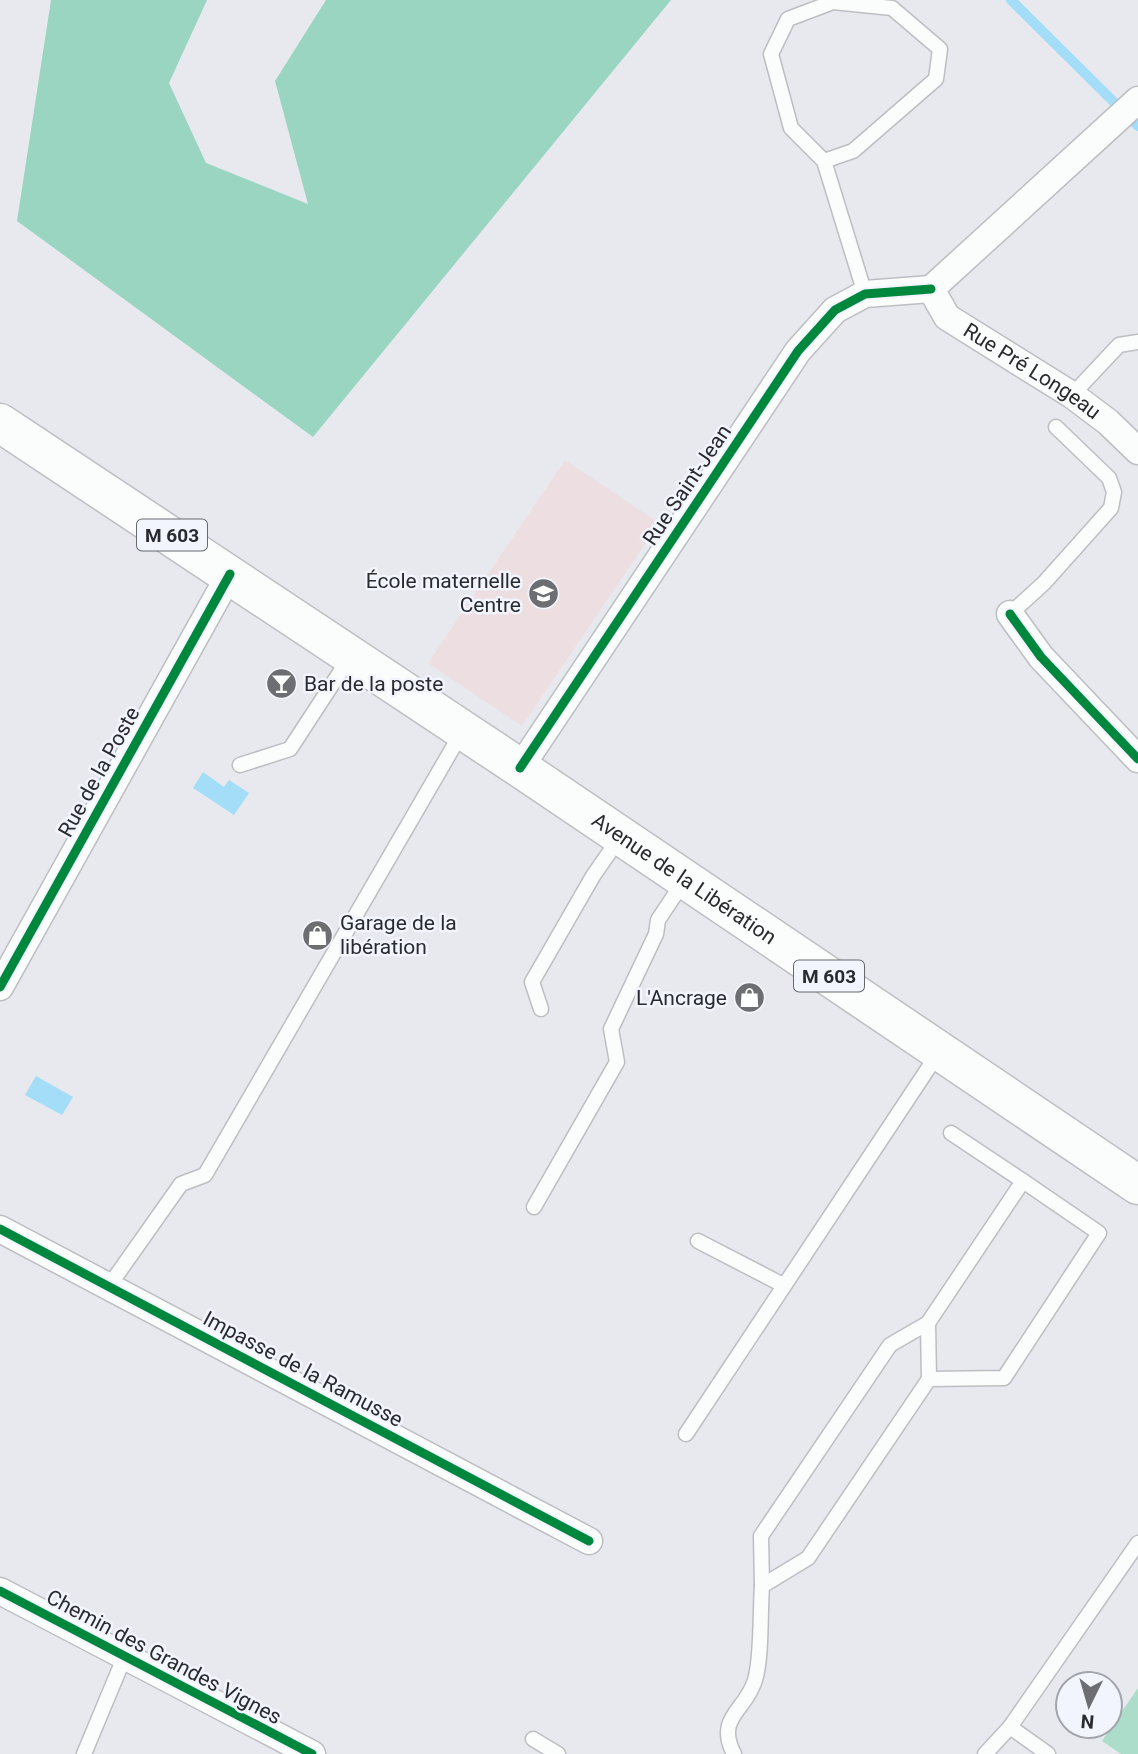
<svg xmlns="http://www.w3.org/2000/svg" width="1138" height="1754" viewBox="0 0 1138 1754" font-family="Roboto,sans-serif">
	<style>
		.education { fill: #eddfe1 }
		.green { fill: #acdcca }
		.forest { fill: #99d5c0 }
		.water { fill: #a4ddf8 }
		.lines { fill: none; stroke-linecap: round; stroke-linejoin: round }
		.stream { stroke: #a4ddf8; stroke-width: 10 }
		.lane-casing { stroke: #bdbec2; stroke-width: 17 }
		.street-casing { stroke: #bdbec2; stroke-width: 29 }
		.primary-casing { stroke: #bdbec2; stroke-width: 41 }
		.lane { stroke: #fbfcfc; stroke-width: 14 }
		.street { stroke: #fbfcfc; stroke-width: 26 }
		.primary { stroke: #fbfcfc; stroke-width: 38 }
		.cycleway-casing { stroke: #f2f5fe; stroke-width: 13 }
		.cycleway { stroke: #00873e; stroke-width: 9 }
		.labels { text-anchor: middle; stroke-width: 5; stroke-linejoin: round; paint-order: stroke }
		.shield { fill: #f2f5fe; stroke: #66686c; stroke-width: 2 }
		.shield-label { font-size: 19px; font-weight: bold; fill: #2a2b2e }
		.street-label { font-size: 21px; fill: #2a2b2e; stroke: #f2f5fe }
		.poi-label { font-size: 21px; fill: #2a2b2e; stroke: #f2f5fe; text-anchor: end }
	</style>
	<rect width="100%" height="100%" fill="#e7e9ee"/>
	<path class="education" d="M565 460 659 523 522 726 428 663Z"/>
	<path class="green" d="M1138 1688V1754H1121L1102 1741Z"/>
	<path class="forest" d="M51 0H207L169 83 206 163 308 204 275 81 326 0H671L313 437 17 221Z"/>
	<g class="water">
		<path d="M203 772 224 787 229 780 249 793 234 815 193 788Z"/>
		<path d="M36 1076 73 1097 62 1115 25 1095Z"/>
	</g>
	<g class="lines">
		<path class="stream" d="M1011 0 1138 126"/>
		<defs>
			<g id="lane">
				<path d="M824 161 853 151 936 79 940 49 892 8 833 2 788 19 771 54 791 128 824 161 865 294"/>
				<path d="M1072 395 1119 345 1138 342"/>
				<path d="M1010 614 1044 583 1111 508 1114 492 1109 478 1056 427"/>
				<path d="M240 765 290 749 350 657"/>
				<path d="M541 1009 532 982 593 876 620 837"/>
				<path d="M534 1207 617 1062 611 1029 656 934 658 920 684 881"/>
				<path d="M698 1241 783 1285"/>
				<path d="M109 1286 181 1184 205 1175 462 732"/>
				<path d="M929 1379 1004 1378 1099 1233 1023 1181"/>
				<path d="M686 1434 939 1052"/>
				<path d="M762 1586 761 1536 890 1345 928 1323"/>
				<path d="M1010 1727 1048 1754"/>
				<path d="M533 1739 558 1754"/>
				<path d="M84 1754 124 1658"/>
				<path d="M734 1754C715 1717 746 1711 755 1680 762 1657 760 1611 762 1586L808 1558 929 1379 928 1323 1023 1181 951 1133"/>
				<path d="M985 1754 1010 1727 1138 1543"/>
			</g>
			<g id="street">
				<path d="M931 289 1138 100"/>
				<path id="s1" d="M931 289 947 317 1072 395 1108 422 1138 451"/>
				<path d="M1010 614 1041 657 1138 759"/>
				<path d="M520 768 798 351 835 310 865 294 931 289"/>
				<path d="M0 987 230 574"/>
				<path d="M0 1229 589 1541"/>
				<path d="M0 1591 312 1754"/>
			</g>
			<g id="primary">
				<path id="s2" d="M0 423 520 768 1138 1185"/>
			</g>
		</defs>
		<use href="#lane" class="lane-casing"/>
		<use href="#street" class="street-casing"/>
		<use href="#primary" class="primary-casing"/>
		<use href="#lane" class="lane"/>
		<use href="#street" class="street"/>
		<use href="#primary" class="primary"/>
		<defs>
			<g id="cycleway">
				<path d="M1010 614 1041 657 1138 759"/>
				<path d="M520 768 798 351 835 310 865 294 931 289"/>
				<path d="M0 987 230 574"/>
				<path d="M0 1229 589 1541"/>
				<path d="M0 1591 312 1754"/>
			</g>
		</defs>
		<use href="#cycleway" class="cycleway-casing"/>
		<use href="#cycleway" class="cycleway"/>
	</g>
	<defs>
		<symbol id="school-disc" viewBox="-11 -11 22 22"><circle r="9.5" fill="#6c6e71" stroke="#f2f5fe"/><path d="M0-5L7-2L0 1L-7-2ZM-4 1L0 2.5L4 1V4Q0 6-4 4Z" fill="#fff"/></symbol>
		<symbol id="bar-disc" viewBox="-11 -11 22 22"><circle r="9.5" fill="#6c6e71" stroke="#f2f5fe"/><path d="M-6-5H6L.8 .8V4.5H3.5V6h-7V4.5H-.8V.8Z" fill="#fff"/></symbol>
		<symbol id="shop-disc" viewBox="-11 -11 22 22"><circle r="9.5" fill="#6c6e71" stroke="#f2f5fe"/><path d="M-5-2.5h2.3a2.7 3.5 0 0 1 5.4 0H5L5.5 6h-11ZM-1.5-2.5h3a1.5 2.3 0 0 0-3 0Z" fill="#fff"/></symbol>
	</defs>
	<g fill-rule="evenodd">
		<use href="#school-disc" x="526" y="576" width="35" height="35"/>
		<use href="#bar-disc" x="264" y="666" width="35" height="35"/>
		<use href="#shop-disc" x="300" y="918" width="35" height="35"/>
		<use href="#shop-disc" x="732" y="980" width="35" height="35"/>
	</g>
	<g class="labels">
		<g class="shield">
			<rect x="137" y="519.5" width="70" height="31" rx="5"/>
			<rect x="794" y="960.5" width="70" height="31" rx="5"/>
		</g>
		<g class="shield-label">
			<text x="172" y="542">M 603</text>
			<text x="829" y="983">M 603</text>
		</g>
		<g class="street-label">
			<text dy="7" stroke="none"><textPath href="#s1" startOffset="133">Rue Pré Longeau</textPath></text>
			<text transform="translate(687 485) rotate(-56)" y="7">Rue Saint-Jean</text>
			<text transform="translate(99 772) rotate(-61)" y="7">Rue de la Poste</text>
			<text dy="7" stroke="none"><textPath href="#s2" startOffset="822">Avenue de la Libération</textPath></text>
			<text transform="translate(303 1369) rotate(28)" y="7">Impasse de la Ramusse</text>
			<text transform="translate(164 1657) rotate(28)" y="7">Chemin des Grandes Vignes</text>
		</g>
		<g class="poi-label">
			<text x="521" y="588">École maternelle<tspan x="521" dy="24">Centre</tspan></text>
			<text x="304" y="691" text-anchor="start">Bar de la poste</text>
			<text x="340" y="930" text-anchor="start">Garage de la<tspan x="340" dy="24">libération</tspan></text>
			<text x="727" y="1005">L'Ancrage</text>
		</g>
	</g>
	<g transform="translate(1089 1705) rotate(185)"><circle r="33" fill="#f2f5fe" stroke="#a2a4ab" stroke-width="2"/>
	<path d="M0-5L12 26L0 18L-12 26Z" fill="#6c6e71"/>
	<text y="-10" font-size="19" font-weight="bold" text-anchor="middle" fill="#2a2b2e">N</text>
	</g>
</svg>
